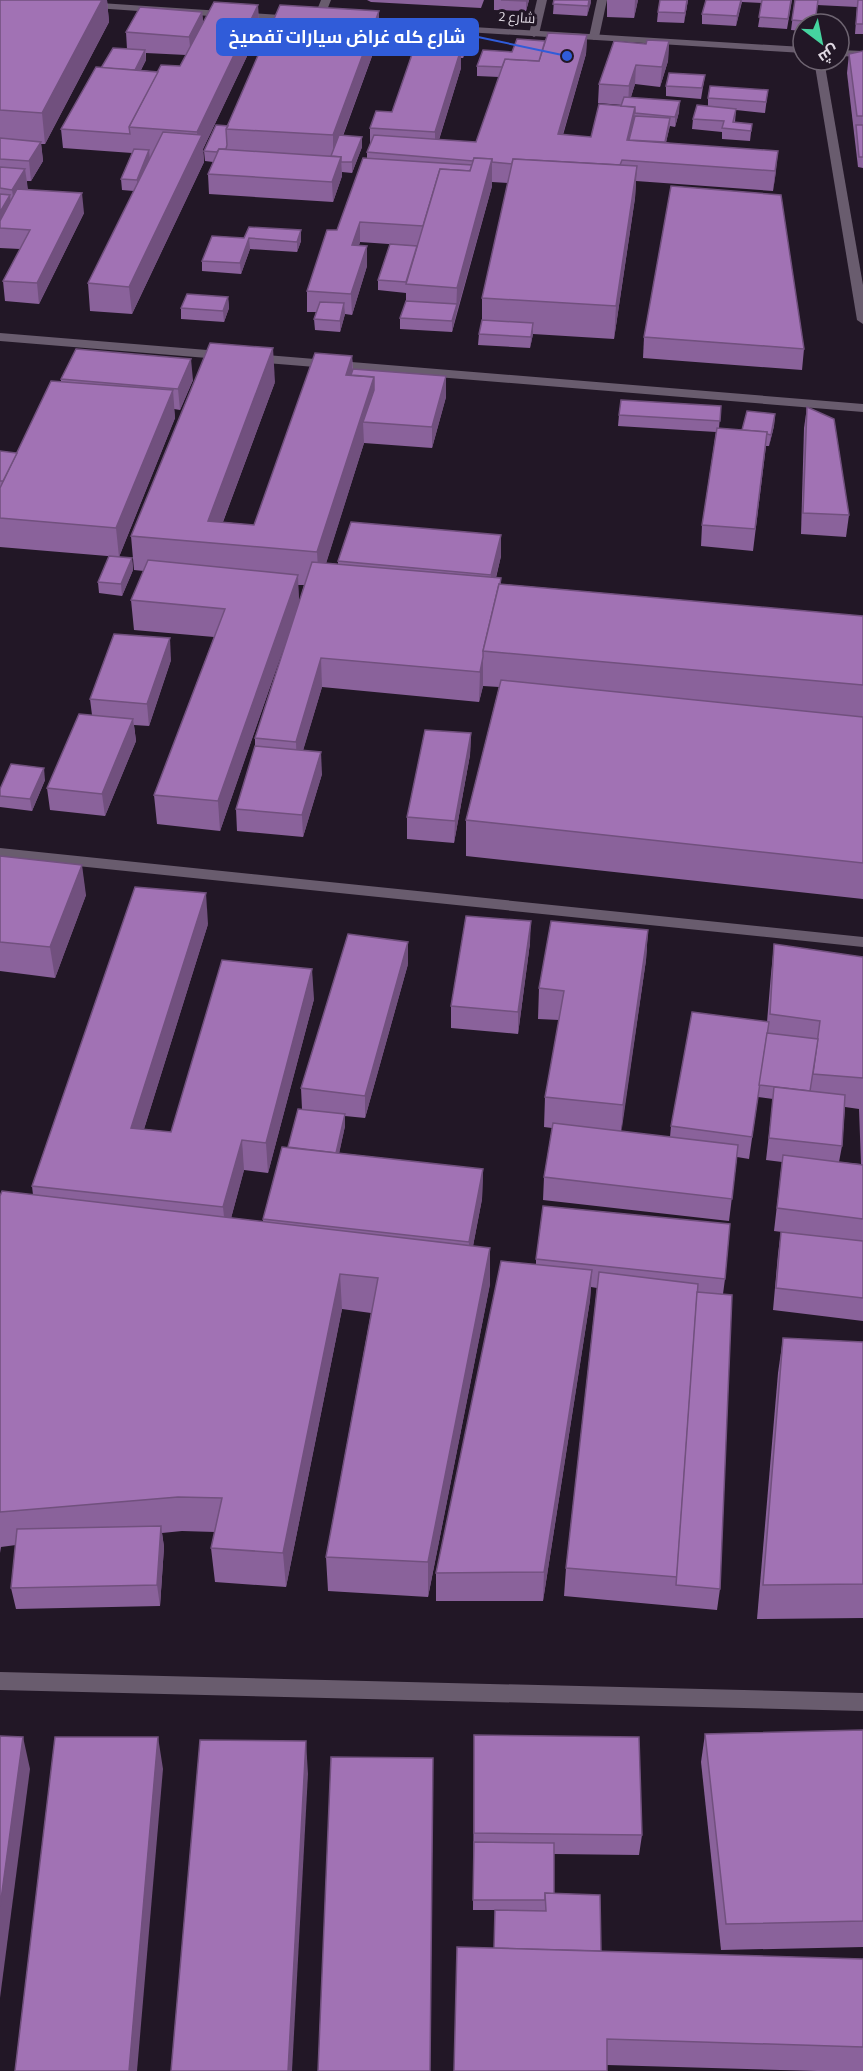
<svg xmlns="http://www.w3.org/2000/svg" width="863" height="2071" viewBox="0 0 863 2071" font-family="'Source Sans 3',Cairo,sans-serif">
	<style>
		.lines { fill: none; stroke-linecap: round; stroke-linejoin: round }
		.service { fill: #695c6e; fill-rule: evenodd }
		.minor { fill: #695c6e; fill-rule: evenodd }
		.wall { fill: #8a629b; fill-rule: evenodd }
		.shaded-wall { fill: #71507e }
		.building { fill: #a172b4; stroke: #71507e; stroke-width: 1.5 }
		.labels { text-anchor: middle; stroke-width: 6; stroke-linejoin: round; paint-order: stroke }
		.far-street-label { font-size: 14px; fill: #dfd8e2; stroke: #221726 }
		.leader { fill: none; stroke: #305cd9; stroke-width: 2 }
		.callout-dot { fill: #305cd9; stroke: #221726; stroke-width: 2 }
		.callout { fill: #305cd9; stroke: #305cd9; stroke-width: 2 }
		.callout-label { font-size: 18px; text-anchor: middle; font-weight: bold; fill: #fff }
	</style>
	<rect width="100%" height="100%" fill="#221726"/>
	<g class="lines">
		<g class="service">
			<path d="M537 0H547L539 34 534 37 529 34Z"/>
			<path d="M597 0H607L599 37 594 40 589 37Z"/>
		</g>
		<g class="minor">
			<path d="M321 0H331L323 20 318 23 313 20Z"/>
			<path d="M85 2 296 16 301 19 296 22 81 7 80 5Z"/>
			<path d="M358 20 803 47V53L354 25V21Z"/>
			<path d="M839 50 863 51V57L839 56Z"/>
			<path d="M814 60H824L863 285V324L857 320Z"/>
			<path d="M0 333 863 404V412L0 341Z"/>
			<path d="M0 848 863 937V947L0 858Z"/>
			<path d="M0 1672 863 1693V1711L0 1690Z"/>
		</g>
	</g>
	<g class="wall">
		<path d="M0 0H107L109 22 45 144H41L43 161 31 181H27V189L84 213 39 304 5 301 3 281 20 249 0 248Z"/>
		<path d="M367 0H484L481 8 371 2Z"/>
		<path d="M494 0H529L526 11 494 10Z"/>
		<path d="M554 0H591L587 16 553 14Z"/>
		<path d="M607 0H638L634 18 607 17Z"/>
		<path d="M688 0 684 23 657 22 658 12Z"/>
		<path d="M706 0H792L787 29 758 27 762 3 742 2 736 26 702 24V14Z"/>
		<path d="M795 0H863V34H855L857 7 817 5 815 24H803V31L791 30Z"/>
		<path d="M258 5 259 31 203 149 204 162 132 314 90 311 88 283 134 191 122 190 121 179 132 153 63 148 61 129 101 68 127 49 126 32 202 12 203 23ZM146 53 186 55 180 66 158 72 141 70 146 60Z"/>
		<path d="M379 11V37L343 136 362 147 352 173 342 172V176L333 202 209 194 208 174 213 162 205 161 204 151 228 126Z"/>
		<path d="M587 35 586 54 563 135 591 137 622 105 598 103 599 84 646 44 669 41 668 61 660 87 635 84 631 97 679 112 675 127 670 126 666 142 776 171 773 191 636 181 635 198 614 339 533 334 530 348 478 345 479 334 482 320V298L508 183 492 182V186L452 332 400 329V318L406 301V293L378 290V280L417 246 360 242 359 245 367 266 352 315 345 314 340 332 315 330 314 319 316 312H307V291L337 230 367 158V152L370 144V128L392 112 417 40 468 45 463 58H461V68L439 140 476 142 499 77 477 76V66L512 52 545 41Z"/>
		<path d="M863 51V168L858 167 847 73 849 54Z"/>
		<path d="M705 75 701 99 666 96V86Z"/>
		<path d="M768 90 765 113 736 110 735 122 752 124 750 141 722 139V132L692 129 693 119 708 106V98Z"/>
		<path d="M212 236 301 241 297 252 250 249 241 274 202 271V261Z"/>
		<path d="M228 297 229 308 224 322 181 319V308Z"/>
		<path d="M644 337 804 349 802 370 643 358Z"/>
		<path d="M352 356 353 369 446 397 432 448 364 443 326 563 338 564V561L501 535V556L496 578H501V584L863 616V899L466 856V820L499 687 483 686 479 702 322 687 303 750 322 774 303 837 237 831 236 809 255 746V738L289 632 220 831 157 824 154 795 214 637 134 630 131 600 144 571 134 570 131 536 275 382 223 522 254 525ZM298 585H304L299 603Z"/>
		<path d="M61 379 193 380 180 410 174 409 175 418 119 557 0 547V451L17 453 61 381Z"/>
		<path d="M721 406 719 428 742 430 775 414 774 426 769 446H766L753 551 701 546 702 525 716 432 618 426 619 415Z"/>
		<path d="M807 407 849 515 846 537 801 534 804 428Z"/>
		<path d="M132 558 133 570 122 596 99 593 98 582Z"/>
		<path d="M171 660 149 726 134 725 136 741 105 816 50 810 47 788 92 715 90 699Z"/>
		<path d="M471 733 470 755 454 843 407 839V817Z"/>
		<path d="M45 780 32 811 0 807V789Z"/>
		<path d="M0 856 86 895 55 978 0 971Z"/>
		<path d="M208 924 144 1129 171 1132 314 999 268 1173 244 1170 231 1218 263 1222V1219L288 1147 302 1109 301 1088 408 964 365 1118 345 1116V1126L339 1153 483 1169 482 1199 473 1246 490 1248V1284L428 1597 328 1591 326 1557 371 1313 342 1309 286 1587 215 1582 211 1548 215 1532 182 1531 162 1533 164 1547 160 1606 16 1609 11 1588 16 1545 1 1547 0 1553V1196L33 1195 32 1186Z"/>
		<path d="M648 930 646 960 621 1131 670 1137 671 1126 767 1022 771 974 774 944 863 957V1321L773 1310 778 1254 781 1232 814 1236 774 1231 782 1162 766 1160 773 1099 758 1097 749 1159 737 1157 729 1221 543 1200 544 1177 552 1128 544 1127 545 1097 559 1020 538 1019 539 988ZM845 1107 859 1109 861 1164 839 1162 842 1146Z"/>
		<path d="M530 943 518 1034 451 1028V1006Z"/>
		<path d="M536 1259 725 1279 723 1294 720 1589 717 1610 564 1596 566 1568 597 1288 591 1287 590 1300 543 1601H436V1573L536 1265Z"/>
		<path d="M783 1338 863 1342V1618L757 1619 778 1373Z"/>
		<path d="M863 1730V1947L721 1950 701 1762 705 1734Z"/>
		<path d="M474 1735 642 1835 639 1855 554 1854V1894L601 1951 863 1959V2071H817L607 2065 494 1948 495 1910H473Z"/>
	</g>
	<g class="shaded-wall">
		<path d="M102 0H107L109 22 45 144 42 113Z"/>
		<path d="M526 0H529L526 11Z"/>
		<path d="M589 0H591V3L587 16 588 6Z"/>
		<path d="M635 0H638L634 18Z"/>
		<path d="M687 0H688L684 23 685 13Z"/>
		<path d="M741 0H742L736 26 737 16Z"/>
		<path d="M258 5 259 31 203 149 204 162 132 314 129 287 198 144 197 132Z"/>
		<path d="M379 11V37L333 162V135Z"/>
		<path d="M202 12 204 30 191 56 189 37Z"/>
		<path d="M468 35V45L463 58V48Z"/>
		<path d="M587 35 586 54 557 154 558 134Z"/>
		<path d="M669 41 668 61 660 87 662 67Z"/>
		<path d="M461 49V68L435 152V132Z"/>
		<path d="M145 50 146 60 131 89 130 79Z"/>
		<path d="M636 65 635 84 628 106 629 86Z"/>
		<path d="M680 101 679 112 675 127V117Z"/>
		<path d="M635 107 634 126 629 149 627 140Z"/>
		<path d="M670 118 669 129 662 162 663 151Z"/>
		<path d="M362 137V147L352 173V162Z"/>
		<path d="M41 142 43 161 31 181 29 161Z"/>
		<path d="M149 150 150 161 138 191 137 180Z"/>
		<path d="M778 151 776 171 773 191 775 171Z"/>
		<path d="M341 157 342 176 333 202 332 182Z"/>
		<path d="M492 159V186L456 315 457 288Z"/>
		<path d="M637 166 635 198 614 339 616 306Z"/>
		<path d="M25 169 28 189 15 209 12 190Z"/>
		<path d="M82 193 84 213 39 304 37 283Z"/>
		<path d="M10 195 12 215 0 228V212Z"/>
		<path d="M360 222V242L352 265V245Z"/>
		<path d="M301 230V241L297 252V242Z"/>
		<path d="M249 238 250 249 241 274 240 263Z"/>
		<path d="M367 246V266L352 315 351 294Z"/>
		<path d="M228 297 229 308 224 322 223 311Z"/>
		<path d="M344 303 345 314 340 332V321Z"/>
		<path d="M457 304 456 315 452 332V321Z"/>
		<path d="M533 323V334L530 348 531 337Z"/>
		<path d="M273 348 275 382 215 543 208 521Z"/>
		<path d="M352 356 353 388 346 375Z"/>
		<path d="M191 359 193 380 180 410 178 389Z"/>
		<path d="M446 376V397L432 448V427Z"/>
		<path d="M374 377V411L363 422 364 443 319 586 317 552Z"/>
		<path d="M173 390 175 418 119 557 116 528Z"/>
		<path d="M775 414 774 426 769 446 771 435Z"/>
		<path d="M501 535V556L491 597V575Z"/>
		<path d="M132 558 133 570 122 596 121 584Z"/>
		<path d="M298 575 299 604 220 831 218 801Z"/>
		<path d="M170 638 171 660 149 726 147 704Z"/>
		<path d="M483 657V686L479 702 480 672Z"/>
		<path d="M321 658 322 687 297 771 296 742Z"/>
		<path d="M133 719 136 741 105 816 102 794Z"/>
		<path d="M471 733 470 755 454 843 455 821Z"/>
		<path d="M321 752 322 774 303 837 302 815Z"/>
		<path d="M44 768 45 780 32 811 30 799Z"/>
		<path d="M82 865 86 895 55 978 50 947Z"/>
		<path d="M206 893 208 924 135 1158 131 1128Z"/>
		<path d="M531 921 530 943 518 1034V1012Z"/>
		<path d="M648 930 646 960 621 1135 623 1105Z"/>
		<path d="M408 942V964L365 1118V1096Z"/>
		<path d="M312 969 314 999 268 1173 266 1143Z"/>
		<path d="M345 1114V1126L333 1182 332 1170Z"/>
		<path d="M242 1140 244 1170 226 1237 223 1207Z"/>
		<path d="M483 1169 482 1199 468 1272 469 1242Z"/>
		<path d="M490 1248V1284L428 1597V1562Z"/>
		<path d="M592 1270 590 1300 543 1601 544 1572Z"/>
		<path d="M340 1274 342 1309 286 1587 283 1553Z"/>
		<path d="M161 1526 164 1547 160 1606 157 1585Z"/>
		<path d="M23 1737 30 1769 0 1998V1907Z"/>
		<path d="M158 1737 163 1769 137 2071H129Z"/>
		<path d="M306 1741 308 1774 292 2071H288Z"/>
	</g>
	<g class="building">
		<path d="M0 0H102L42 113 0 110Z"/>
		<path d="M501 0H526V1Z"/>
		<path d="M554 0H589L588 6 553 4Z"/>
		<path d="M660 0H687L685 13 658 12Z"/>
		<path d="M706 0H741L737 16 702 14Z"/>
		<path d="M762 0H791L788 19 759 17Z"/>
		<path d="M795 0H818L815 22 792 20Z"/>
		<path d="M858 0H863V24H856Z"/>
		<path d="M214 2 258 5 197 132 129 127 161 65 180 66Z"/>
		<path d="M280 5 379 11 333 135 226 129Z"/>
		<path d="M140 7 202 12 189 37 126 32Z"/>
		<path d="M548 33 587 35 558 134 591 137 599 104 635 107 627 140 778 151 775 171 622 160 620 165 513 159 512 164 492 162V159L474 158 473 161 367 152 374 135 476 142 505 59 539 61Z"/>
		<path d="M517 39 545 41 539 61 505 59 502 67 477 66 483 50 512 52Z"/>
		<path d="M417 40 449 42 446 48 461 49 435 132 370 128 376 111 392 112Z"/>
		<path d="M647 40 669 41 662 67 636 65 629 86 599 84 614 41 646 44Z"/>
		<path d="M113 48 145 50 135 70 101 68Z"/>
		<path d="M863 51V116H857L849 54Z"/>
		<path d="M96 67 158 72 129 127 130 134 61 129Z"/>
		<path d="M669 73 705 75 702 88 666 86Z"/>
		<path d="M710 86 768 90 766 102 708 98Z"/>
		<path d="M624 97 680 101 675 117 635 113V107L621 106Z"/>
		<path d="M697 105 736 109 733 122 752 124 751 131 722 128 724 121 693 119Z"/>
		<path d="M635 116 670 118 665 142 629 140Z"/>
		<path d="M216 125 228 126 226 129 227 145 226 149H219L217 152 204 151Z"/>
		<path d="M856 125H863V157H859Z"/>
		<path d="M163 132 202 135 129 287 88 283Z"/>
		<path d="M339 135 362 137 352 162H341V157L331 156Z"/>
		<path d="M0 138 41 142 29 161 0 159Z"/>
		<path d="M134 149 149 150 137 180 121 179Z"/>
		<path d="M219 149 341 157 332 182 208 174Z"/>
		<path d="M363 158 472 165 470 171 440 169 423 226 360 222 352 245 367 246 351 294 307 291 327 230H337Z"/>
		<path d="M474 158 492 159 457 288 406 284 440 169 470 171Z"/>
		<path d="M513 159 637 166 616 306 482 298Z"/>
		<path d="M0 167 25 169 12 190 0 188Z"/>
		<path d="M671 186 781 195 804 349 644 337Z"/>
		<path d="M17 189 82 193 37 283 3 281 30 230 0 228V221Z"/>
		<path d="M0 194 10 195 0 212Z"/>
		<path d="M249 227 301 230 297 242 249 238 240 263 202 261 212 236 244 238Z"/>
		<path d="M390 244 417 246 406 282 378 280Z"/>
		<path d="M187 294 228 297 223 311 181 308Z"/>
		<path d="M406 301 457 304 452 321 400 318Z"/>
		<path d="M320 302 344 303 340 321 314 319Z"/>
		<path d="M482 320 533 323 531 337 479 334Z"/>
		<path d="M210 343 273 348 208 521 254 525 315 353 352 356 346 375 374 377 317 552 131 536Z"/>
		<path d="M76 349 191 359 178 389 61 379Z"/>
		<path d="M353 369 446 376 432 427 363 422 374 390V377L351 375Z"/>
		<path d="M51 381 173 390 116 528 0 518V488Z"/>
		<path d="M621 400 721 406 720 421 619 415Z"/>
		<path d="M807 407 834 419 849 515 803 513Z"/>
		<path d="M747 411 775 414 771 435 767 434V432L742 430Z"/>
		<path d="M717 428 767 432 755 529 702 525Z"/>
		<path d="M0 451 17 453 3 481H0Z"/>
		<path d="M351 522 501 535 491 575 338 561Z"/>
		<path d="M109 556 132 558 121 584 98 582Z"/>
		<path d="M148 560 298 575 218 801 154 795 225 609 131 600Z"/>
		<path d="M312 562 501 578 500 584H499L483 651V657L480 672 321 658 296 742 255 738Z"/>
		<path d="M499 584 863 616V685L483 651Z"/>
		<path d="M114 634 170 638 147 704 90 699Z"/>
		<path d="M501 680 863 717V863L466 820Z"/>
		<path d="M79 714 133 719 102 794 47 788Z"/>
		<path d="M425 730 471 733 455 821 407 817Z"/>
		<path d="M255 746 321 752 302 815 236 809Z"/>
		<path d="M11 764 44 768 30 799 0 796V789Z"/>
		<path d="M0 856 82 865 50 947 0 942Z"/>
		<path d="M135 887 206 893 131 1128 171 1132 222 960 312 969 266 1143 242 1140 223 1207 32 1186Z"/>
		<path d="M466 916 531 921 518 1012 451 1006Z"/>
		<path d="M551 921 648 930 623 1105 545 1097 564 991 539 988Z"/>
		<path d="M348 934 408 942 365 1096 301 1088Z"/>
		<path d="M774 944 863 957V1078L813 1074 820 1021 770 1014Z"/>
		<path d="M692 1012 769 1022 752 1137 671 1126Z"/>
		<path d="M767 1033 818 1039 810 1091 759 1085Z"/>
		<path d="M774 1087 845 1095 842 1146 769 1138Z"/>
		<path d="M298 1109 345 1114 336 1153 288 1147Z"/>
		<path d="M553 1123 738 1145 732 1199 544 1177Z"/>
		<path d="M282 1147 483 1169 469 1242 263 1219Z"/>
		<path d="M783 1155 863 1165V1219L777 1208Z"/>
		<path d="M2 1191 490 1248 428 1562 326 1557 378 1278 340 1274 283 1553 211 1548 222 1498 178 1497 0 1512V1196Z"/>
		<path d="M543 1206 730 1224 725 1279 536 1259Z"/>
		<path d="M781 1232 863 1241V1298L776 1288Z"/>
		<path d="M501 1261 592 1270 544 1572 436 1573Z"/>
		<path d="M599 1272 698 1284 677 1577 566 1568Z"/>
		<path d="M697 1292 732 1295 720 1589 676 1585Z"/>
		<path d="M783 1338 863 1342V1584L763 1585Z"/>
		<path d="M161 1526 157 1585 11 1588 17 1529Z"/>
		<path d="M863 1730V1921L726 1924 705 1734Z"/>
		<path d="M474 1735 639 1737 642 1835 474 1833Z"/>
		<path d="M0 1736 23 1737 0 1907Z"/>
		<path d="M55 1737H158L129 2071H15Z"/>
		<path d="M200 1740 306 1741 288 2071H171Z"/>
		<path d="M331 1757 433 1758 430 2071H318Z"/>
		<path d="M474 1842 554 1843V1894L545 1893V1900H473Z"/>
		<path d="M545 1893 600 1895 601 1951 494 1948 495 1910 546 1911Z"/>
		<path d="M457 1947 863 1959V2047L607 2039V2071H454Z"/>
	</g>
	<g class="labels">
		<g class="far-street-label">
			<text transform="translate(517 17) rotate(4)" y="5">شارع 2</text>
		</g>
	</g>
	<path class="leader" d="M567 56L478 37"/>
	<circle class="callout-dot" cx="567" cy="56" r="6"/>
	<rect class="callout" x="217" y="19" width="261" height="36" rx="6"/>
	<g class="callout-label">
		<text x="347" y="43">شارع كله غراض سيارات تفصيخ</text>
	</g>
	<g transform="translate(821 42) rotate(148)"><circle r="28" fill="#221726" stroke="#6e6471" stroke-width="1.5"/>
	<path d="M0-4.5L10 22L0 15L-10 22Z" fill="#45d49f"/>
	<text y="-9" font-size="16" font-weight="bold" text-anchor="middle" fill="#dfd8e2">ش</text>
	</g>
</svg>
